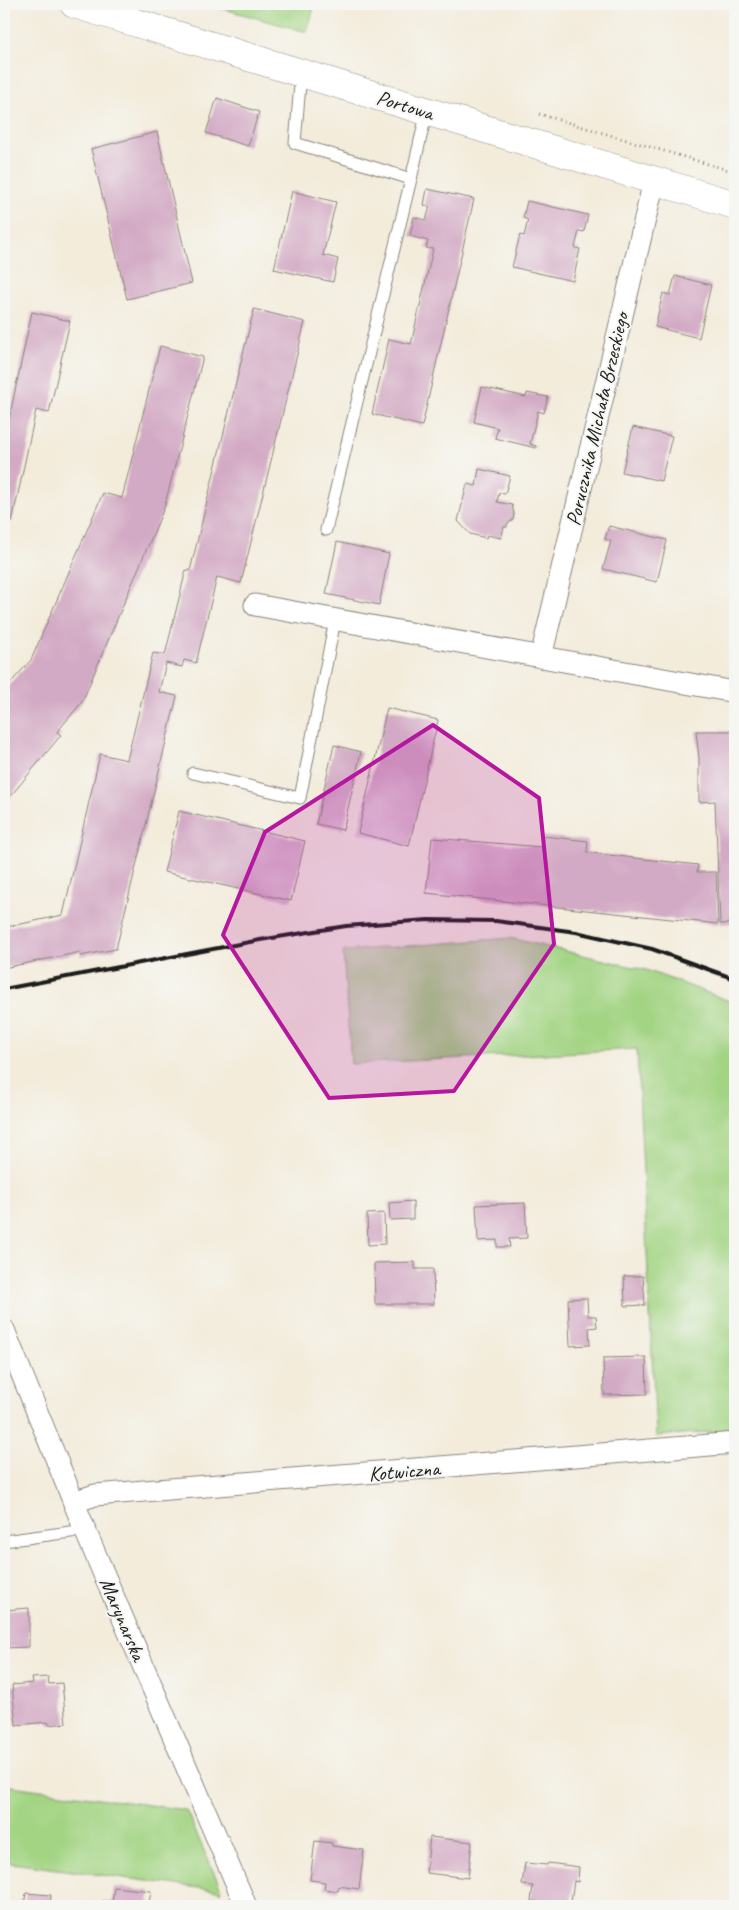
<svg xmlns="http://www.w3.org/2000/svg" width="739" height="1910" viewBox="0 0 739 1910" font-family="Caveat,sans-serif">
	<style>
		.green { fill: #a3d483; stroke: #607850 }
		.building { fill: #d3aac5 }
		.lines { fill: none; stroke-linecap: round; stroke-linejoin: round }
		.lane-casing { stroke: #88847c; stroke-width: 13 }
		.street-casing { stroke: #88847c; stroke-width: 23 }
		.secondary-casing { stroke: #88847c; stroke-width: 29 }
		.path { stroke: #88847c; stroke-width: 3; stroke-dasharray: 1 4; stroke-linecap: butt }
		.lane { stroke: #fff; stroke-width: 11 }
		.street { stroke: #fff; stroke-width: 21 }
		.secondary { stroke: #fff; stroke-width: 28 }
		.rail { stroke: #1c1c1c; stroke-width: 4 }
		.marked { fill: #b5179e; fill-opacity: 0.2; stroke: #b5179e; stroke-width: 4; stroke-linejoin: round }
		.labels { text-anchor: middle; stroke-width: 4; stroke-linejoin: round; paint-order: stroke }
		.street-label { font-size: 21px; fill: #1c1c1c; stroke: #f6f6f2 }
	</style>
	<rect width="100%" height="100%" fill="#f6f6f2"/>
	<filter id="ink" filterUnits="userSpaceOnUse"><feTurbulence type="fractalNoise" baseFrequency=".02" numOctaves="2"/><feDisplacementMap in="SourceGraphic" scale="10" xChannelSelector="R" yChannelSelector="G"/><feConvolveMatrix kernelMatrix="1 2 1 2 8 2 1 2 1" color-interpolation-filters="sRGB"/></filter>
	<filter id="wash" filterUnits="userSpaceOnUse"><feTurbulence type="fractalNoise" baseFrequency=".0096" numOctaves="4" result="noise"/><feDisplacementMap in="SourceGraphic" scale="20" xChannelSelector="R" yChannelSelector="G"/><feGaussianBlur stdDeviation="1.12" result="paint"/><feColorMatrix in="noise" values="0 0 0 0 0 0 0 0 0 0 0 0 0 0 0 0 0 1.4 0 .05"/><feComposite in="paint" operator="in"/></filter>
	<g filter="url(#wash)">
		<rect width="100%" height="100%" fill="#f3ecdb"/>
		<g class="green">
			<path d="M206 4H315L307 32Z"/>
			<path d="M510 938 646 970 735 1003V1430L656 1436 637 1049 351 1064 343 951Z"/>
			<path d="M4 1785 186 1810 222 1891 4 1862Z"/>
		</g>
		<g id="blocks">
			<g class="building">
				<path d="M217 98 259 112 248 146 206 133Z"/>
				<path d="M157 132 192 283 127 299 91 149Z"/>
				<path d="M427 189 474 199 422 426 372 414 389 339 411 344 433 249 426 248 428 241 410 236 414 217 426 220 430 207 424 205Z"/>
				<path d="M292 191 336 202 323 255 338 259 333 282 274 269Z"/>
				<path d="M527 201 588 215 584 232 579 231 575 248 580 249 573 281 512 267 520 235 524 236 528 220 523 218Z"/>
				<path d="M675 276 711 285 699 338 655 327 663 293 670 295Z"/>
				<path d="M254 309 305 322 241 583 217 577 196 663 184 660 182 667 166 663 159 692 177 696 116 949 80 956 81 952 4 968V931L8 930 7 927 63 915 100 754 127 760 153 653 165 655 186 570 190 571Z"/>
				<path d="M32 312 70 321 49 413 36 410 12 522 4 520V442Z"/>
				<path d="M160 346 203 357 164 508 82 702 57 732 61 735 4 804V700L9 693 5 689 31 660 103 493 122 498Z"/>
				<path d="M482 387 526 397 527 393 548 397 544 413 538 411 530 444 536 446V448L495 438 498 428 474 422Z"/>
				<path d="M633 427 672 436 661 481 622 472Z"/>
				<path d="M479 469 510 476 505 494 499 493 497 502 512 505 514 514 513 520 507 524V527H504L501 538 487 535 486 538 470 534 458 521 467 484 476 486Z"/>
				<path d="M609 526 667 540 657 582 603 569 611 541 605 539Z"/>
				<path d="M337 542 389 554 379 605 326 594Z"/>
				<path d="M387 708 438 720 409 846 358 833Z"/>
				<path d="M696 731H735V923L720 924 715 801 699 802V758Z"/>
				<path d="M334 745 361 752 343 830 316 824Z"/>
				<path d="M179 811 305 841 291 901 164 872Z"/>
				<path d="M543 836 588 841 587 852 599 854 698 865 697 872H716L718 924 426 893 432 838 542 847Z"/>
				<path d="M413 1201V1219L390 1220 389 1203Z"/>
				<path d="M525 1203 527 1238 509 1239 510 1247H497V1240L478 1241 476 1205Z"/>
				<path d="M384 1213 385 1244 368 1245 367 1214Z"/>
				<path d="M415 1262V1269H433L434 1304H375L374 1263Z"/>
				<path d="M624 1276H643L645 1305 625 1306Z"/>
				<path d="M587 1298 588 1316H596L597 1327 589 1328 590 1345 570 1346 568 1299Z"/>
				<path d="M646 1357 647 1394 604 1395 603 1358Z"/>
				<path d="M29 1608V1647L4 1648V1610Z"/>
				<path d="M48 1677 49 1684 62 1683 66 1723 49 1725 48 1722 16 1725 12 1685 33 1683 32 1678Z"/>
				<path d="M430 1837 472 1842 468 1878 426 1873Z"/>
				<path d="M315 1841 332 1843V1846L364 1850 359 1889 339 1886 338 1891 324 1889 325 1882 310 1880Z"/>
				<path d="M525 1863 547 1865 548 1863 579 1867 578 1882 574 1881 571 1901 563 1900 562 1906 531 1901 533 1886 522 1885Z"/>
				<path d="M114 1887 151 1891 149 1903 155 1904V1906H101L102 1901 112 1902Z"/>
				<path d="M26 1893 51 1895 50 1906H24Z"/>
			</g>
		</g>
	</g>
	<g filter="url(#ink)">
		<use href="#blocks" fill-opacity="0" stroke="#88847c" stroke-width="1"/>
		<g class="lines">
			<defs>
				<g id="lane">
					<path d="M301 73 295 143 411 179 427 111"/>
					<path d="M326 530 411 179"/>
					<path d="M193 773 300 798 335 620"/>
					<path d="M4 1541 85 1530"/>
				</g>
				<g id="street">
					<path d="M255 605 735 692"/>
					<path d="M541 657 654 181"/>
					<path d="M4 1330 85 1530 246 1906"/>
					<path d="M74 1502 95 1495 735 1443"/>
				</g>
				<path id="secondary" d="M74 4 735 205"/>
			</defs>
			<use href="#lane" class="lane-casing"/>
			<use href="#street" class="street-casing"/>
			<use href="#secondary" class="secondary-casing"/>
			<path class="path" d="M539 114 735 172"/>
			<use href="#lane" class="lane"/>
			<use href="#street" class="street"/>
			<use href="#secondary" class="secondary"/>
			<path class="rail" d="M4 989 260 940 346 926 428 920 496 921 576 932 652 949 735 979"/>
		</g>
	</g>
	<path class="marked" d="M433 725 539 798 554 944 454 1091 329 1098 223 935 265 832Z"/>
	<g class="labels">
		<g class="street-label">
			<text transform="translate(405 105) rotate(17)" y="7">Portowa</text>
			<text transform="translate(597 419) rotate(-77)" y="7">Porucznika Michała Brzeskiego</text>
			<text transform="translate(404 1471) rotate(-5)" y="7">Kotwiczna</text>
			<text transform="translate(123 1619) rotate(67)" y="7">Marynarska</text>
		</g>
	</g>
	<rect width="739" height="1910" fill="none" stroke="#f6f6f2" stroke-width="20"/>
</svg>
